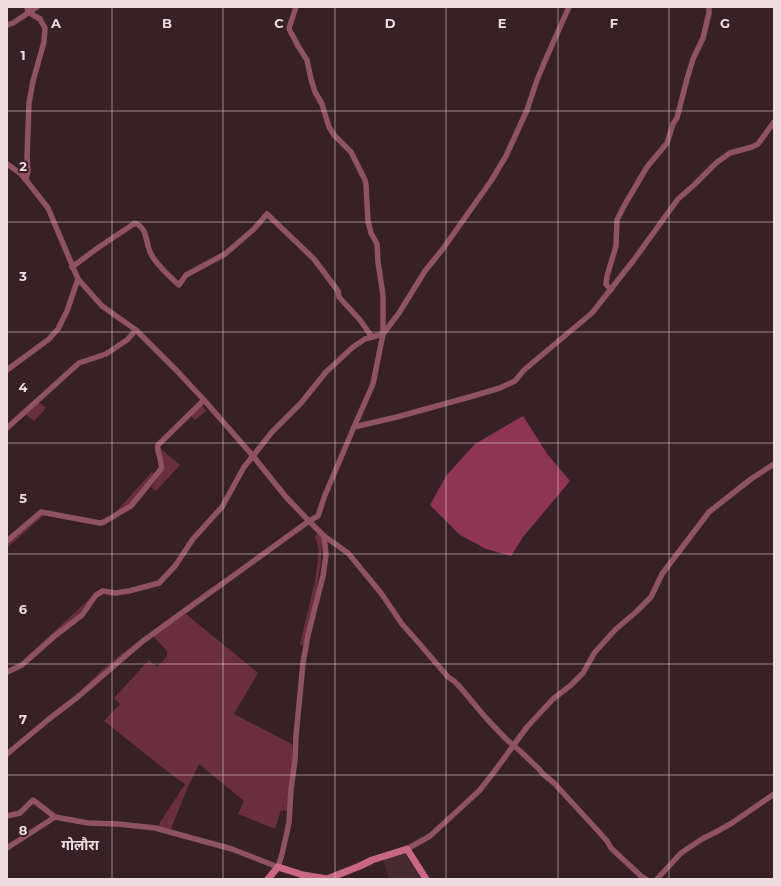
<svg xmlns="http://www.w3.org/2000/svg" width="781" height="886" viewBox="0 0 781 886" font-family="Montserrat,'Noto Sans Devanagari',sans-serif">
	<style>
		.built { fill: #482a32 }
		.green { fill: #6a2e41 }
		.forest { fill: #8f3554 }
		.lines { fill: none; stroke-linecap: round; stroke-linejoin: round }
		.street { stroke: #8f5264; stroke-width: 5.5 }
		.secondary { stroke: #c86885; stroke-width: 7 }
		.grid { fill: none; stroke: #eddce0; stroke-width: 1; stroke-opacity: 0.55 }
		.labels { text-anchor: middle; stroke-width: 4; stroke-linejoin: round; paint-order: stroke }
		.quarter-label { font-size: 14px; font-weight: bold; fill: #eddce0; stroke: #372026 }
		.grid-label { font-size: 13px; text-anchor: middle; font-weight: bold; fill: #eddce0; stroke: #372026; stroke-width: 4; stroke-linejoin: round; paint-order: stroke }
	</style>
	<rect width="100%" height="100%" fill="#372026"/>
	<path class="built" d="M398 854H405L421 879H389L383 859Z"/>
	<g class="green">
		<path d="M39 402 46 408 34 421 25 414Z"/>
		<path d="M201 404 206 411 195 420 191 416Z"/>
		<path d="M159 447 180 465 156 491 151 487 163 470Z"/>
		<path d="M152 472 154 473 130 505 113 515Z"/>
		<path d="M45 514 7 548V543L40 515Z"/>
		<path d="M318 533 322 536C323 573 311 610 304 646L300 644 315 581 319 550 315 536Z"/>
		<path d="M225 579 125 653 103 673 74 697 104 668 124 652 209 589Z"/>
		<path d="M96 593 78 614 24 660H23Z"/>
		<path d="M186 614 258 673 234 714 292 744 293 759 288 811 281 810 275 829 238 814 244 801 199 764 188 787 170 831 157 827 185 784 172 775 104 721 120 704 114 698 149 660 157 667 167 656V651L153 636Z"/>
	</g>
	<path class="forest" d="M523 416 548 455 570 481 523 537 511 556 486 549 460 535 430 505 446 476 475 444Z"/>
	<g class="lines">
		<g class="street">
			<path d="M296 7 289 28 290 31 294 38 298 46 307 60 311 79 315 92 322 104 329 127 334 135 351 152 365 180 366 185 368 221 371 233 377 244 378 262 383 295V334L373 384 354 427"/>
			<path d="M7 25 13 23 37 7"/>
			<path d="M7 164 20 173 26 180 48 208 78 279 102 306 136 330 177 371 204 400 253 456 286 497 309 521 324 536 348 553 353 559 381 593 402 624 418 642 448 677 454 681 460 687 486 718 506 739 519 750 539 769 543 774 554 783 599 832 607 841 611 848 641 876 646 879"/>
			<path d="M26 180 28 171 27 157 29 103 33 81 44 42 45 28 40 19 28 12 27 7"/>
			<path d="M72 267 99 247 135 223C146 227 146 240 149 249 152 261 170 277 179 285L186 275 225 254 254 229 267 214 314 259 338 291 339 297 360 320 372 337"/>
			<path d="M611 290 606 284 607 276 616 246 617 220 624 206 647 167 667 143 673 124 677 118 687 79 693 59 703 38 709 13V7"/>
			<path d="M7 370 49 339 58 329 67 311 78 279"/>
			<path d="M7 428 79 363 106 354 127 340 136 330"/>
			<path d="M7 541 41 512 100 523 104 522 131 506 161 469C163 460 156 453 158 445L204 400"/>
			<path d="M7 672 22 665 56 635 82 615 96 595 103 591 115 593 129 591 159 583 175 566 193 539 222 507 244 467 253 456 272 432 301 403 326 372 353 347 365 339 383 334 399 313 425 271 442 250 491 181 506 156 527 110 537 80 548 54 569 7"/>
			<path d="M7 754 49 719 79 696 143 641 309 521 318 516 325 495 354 427 397 417 473 396 500 388 515 381 524 370 592 313 633 261 678 199 694 185 716 163 730 153 752 147 758 144 774 122"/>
			<path d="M7 816 20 813 33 800 55 817 88 823 118 824 155 828 232 849 278 867 282 854 289 823 291 789 295 760 296 736 303 663 308 635 323 576 326 555 324 536"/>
			<path d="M7 848 55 817"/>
			<path d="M407 849 430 836 479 791 494 772 527 727 553 699 571 685 583 673 595 652 616 629 636 612 651 597 662 574 709 512 751 479 774 464"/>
			<path d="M657 879 681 853 702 839 716 832 732 823 774 794"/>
		</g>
		<path class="secondary" d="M268 879 278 867 303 875 327 879 360 866 372 860 407 849 426 879"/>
	</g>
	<path class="grid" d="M112 7V879M223 7V879M335 7V879M446 7V879M558 7V879M669 7V879M7 111H774M7 222H774M7 332H774M7 443H774M7 554H774M7 664H774M7 775H774"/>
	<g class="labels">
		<g class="quarter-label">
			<text x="80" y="850">गोलौरा</text>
		</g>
	</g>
	<g class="grid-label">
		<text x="56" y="28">A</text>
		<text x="167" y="28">B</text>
		<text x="279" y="28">C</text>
		<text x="390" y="28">D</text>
		<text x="502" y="28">E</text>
		<text x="614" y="28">F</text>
		<text x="725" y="28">G</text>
		<text x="23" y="60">1</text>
		<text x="23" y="171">2</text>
		<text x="23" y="281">3</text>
		<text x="23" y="392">4</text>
		<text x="23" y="503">5</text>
		<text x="23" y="614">6</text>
		<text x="23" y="724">7</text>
		<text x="23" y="835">8</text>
	</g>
	<rect width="781" height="886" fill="none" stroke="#eddce0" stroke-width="16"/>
</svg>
